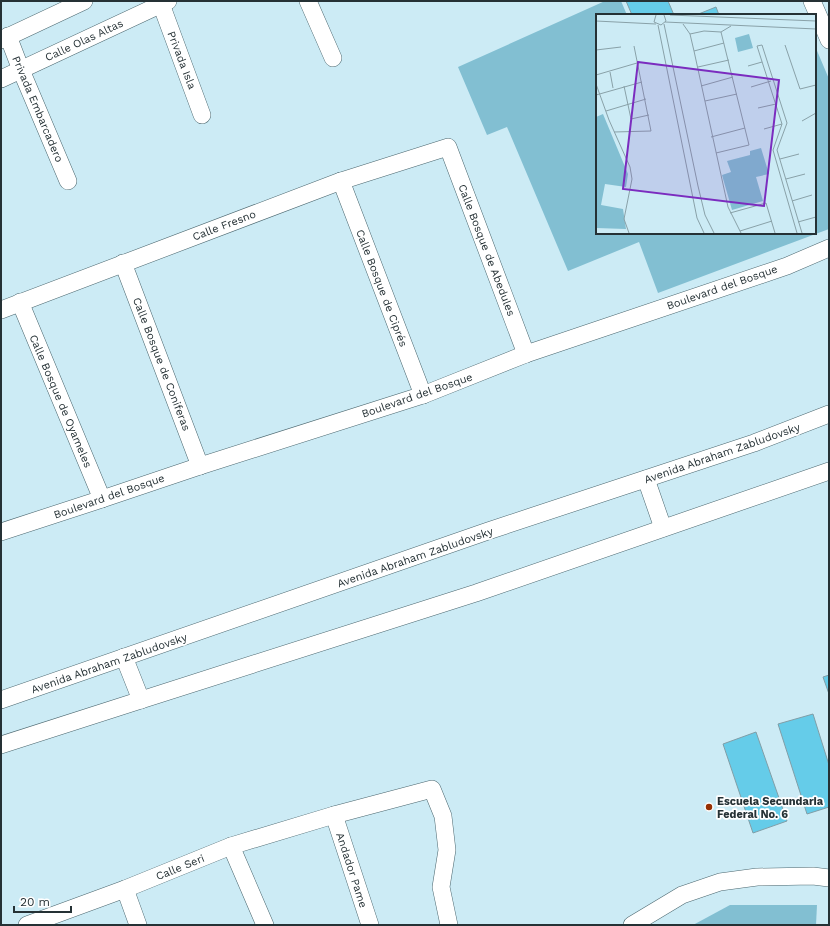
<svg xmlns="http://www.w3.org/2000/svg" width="830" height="926" viewBox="0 0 830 926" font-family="'Work Sans',sans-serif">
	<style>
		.green { fill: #82bfd2 }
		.building { fill: #65cce9; stroke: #809ea7 }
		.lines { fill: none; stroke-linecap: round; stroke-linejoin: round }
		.street-casing { stroke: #4b676f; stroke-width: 18 }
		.street { stroke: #fff; stroke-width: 17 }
		.poi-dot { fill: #963003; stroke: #fff; stroke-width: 1.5 }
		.labels { text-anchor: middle; stroke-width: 3.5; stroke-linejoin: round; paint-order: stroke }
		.street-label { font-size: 11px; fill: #253135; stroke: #fff }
		.poi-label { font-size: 11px; font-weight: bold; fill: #253135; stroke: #fff; text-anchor: start }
		.inset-road { fill: none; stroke: #89a1a8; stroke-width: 1 }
		.view { fill: #7b2cbf; fill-opacity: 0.15; stroke: #7b2cbf; stroke-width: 2 }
		.inset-edge { fill: none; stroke: #253135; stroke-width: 2 }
	</style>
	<rect width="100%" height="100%" fill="#ccebf5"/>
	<g class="green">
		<path d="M605 1H621L627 15H597V233H815V46L829 79V229L658 293 639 242 568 271 507 127 487 135 458 67Z"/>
		<path d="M730 905H817L816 925H693Z"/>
	</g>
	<g class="building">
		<path d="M626 1H668L674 15H632Z"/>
		<path d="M716 7 719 15H696Z"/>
		<path d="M829 675V694L823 677Z"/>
		<path d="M813 714 829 765V807L807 814 778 724Z"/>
		<path d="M756 732 787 821 753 833 723 744Z"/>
	</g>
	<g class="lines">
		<defs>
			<g id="street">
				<path d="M308 1 333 58"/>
				<path d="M812 1 829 40"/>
				<path d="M161 4 202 115"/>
				<path d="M8 36 21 70 68 181"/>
				<path d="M1 40 84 1"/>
				<path d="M1 79 168 1"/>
				<path d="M341 181 423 395"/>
				<path d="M123 263 200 466"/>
				<path d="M20 302 102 499"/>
				<path d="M1 310 341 181 448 147 526 354"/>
				<path d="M646 479 663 528"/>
				<path d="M1 532 102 499 200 466 423 395 526 354 787 266 829 248"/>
				<path d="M124 657 141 700"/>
				<path d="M1 700 488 531 754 443 829 414"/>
				<path d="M1 745 141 700 476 593 829 471"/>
				<path d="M334 815 370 925"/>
				<path d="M231 846 265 925"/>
				<path d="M125 889 138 925"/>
				<path d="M27 925 125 889 231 846 334 815 432 789 443 816 447 850 441 887 449 925"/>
				<path d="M632 925 682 895 720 882 757 877 813 876 829 878"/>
			</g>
		</defs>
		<use href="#street" class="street-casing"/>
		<use href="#street" class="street"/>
	</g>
	<circle class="poi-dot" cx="709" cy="807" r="4"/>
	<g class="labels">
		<g class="street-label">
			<text transform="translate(84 40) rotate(-25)" y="4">Calle Olas Altas</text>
			<text transform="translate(182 60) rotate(69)" y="4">Privada Isla</text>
			<text transform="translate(38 109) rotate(67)" y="4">Privada Embarcadero</text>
			<text transform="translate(224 225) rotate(-21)" y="4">Calle Fresno</text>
			<text transform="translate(487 250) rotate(69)" y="4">Calle Bosque de Abedules</text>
			<text transform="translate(722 287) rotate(-19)" y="4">Boulevard del Bosque</text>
			<text transform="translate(382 288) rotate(69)" y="4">Calle Bosque de Ciprés</text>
			<text transform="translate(162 364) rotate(69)" y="4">Calle Bosque de Coniferas</text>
			<text transform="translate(417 395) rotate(-19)" y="4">Boulevard del Bosque</text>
			<text transform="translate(61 401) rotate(67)" y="4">Calle Bosque de Oyameles</text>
			<text transform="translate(722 453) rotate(-19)" y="4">Avenida Abraham Zabludovsky</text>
			<text transform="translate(109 496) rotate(-19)" y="4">Boulevard del Bosque</text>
			<text transform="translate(415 557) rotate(-19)" y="4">Avenida Abraham Zabludovsky</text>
			<text transform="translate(109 663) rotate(-19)" y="4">Avenida Abraham Zabludovsky</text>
			<text transform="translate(180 867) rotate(-22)" y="4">Calle Seri</text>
			<text transform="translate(352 870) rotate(72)" y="4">Andador Pame</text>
		</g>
		<g class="poi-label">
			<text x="717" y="805">Escuela Secundaria<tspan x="717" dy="13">Federal No. 6</tspan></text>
		</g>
	</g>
	<g transform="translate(596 14)">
		<rect width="220" height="220" fill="#ccebf5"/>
		<path d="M153 20 157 34 142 38 139 24ZM7 100 32 160 30 173 9 170 5 191 27 195 30 215 0 214V103ZM165 134 173 160 160 163 167 187 136 196 126 161 135 158 131 147 154 141V137Z" fill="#82bfd2"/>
		<path class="inset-road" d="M60 1 58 8 65 11 70 7 68 1M74 1 220 7M0 7 60 10M69 8 220 15M68 10 102 172 109 201 118 219M87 10 94 20 98 37 132 193 145 219M62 11 101 204 108 219M94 20 108 17 125 18M189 31 204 75 220 71M0 36 25 33M98 37 128 29M152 52 166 48M102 53 133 46M14 58 17 74M0 61 41 49M0 70 13 106 34 153 36 165 28 205 33 219M28 72 35 105 53 101M105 72 137 63M155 73 175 67M0 81 46 68M109 87 141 80M162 94 180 90M10 97 50 85M206 107 220 99M168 115 186 110M18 118 55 117 38 32M115 123 149 114M120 139 153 131 125 18 135 12M184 145 203 140M190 165 209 160M196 187 216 181M134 199 170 189 179 219M202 208 220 203M144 217 176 207M201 219 177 136 186 110 161 32 166 31 191 109 181 136 206 219"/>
		<path class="view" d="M42 48 183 66 168 192 27 175Z"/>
		<rect width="220" height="220" class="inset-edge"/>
	</g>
	<rect width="830" height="926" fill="none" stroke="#253135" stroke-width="4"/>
	<path d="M14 906v6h57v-6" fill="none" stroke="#253135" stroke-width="2"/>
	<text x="20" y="906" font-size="12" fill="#253135" stroke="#ffffff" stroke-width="3" paint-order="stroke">20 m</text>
</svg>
